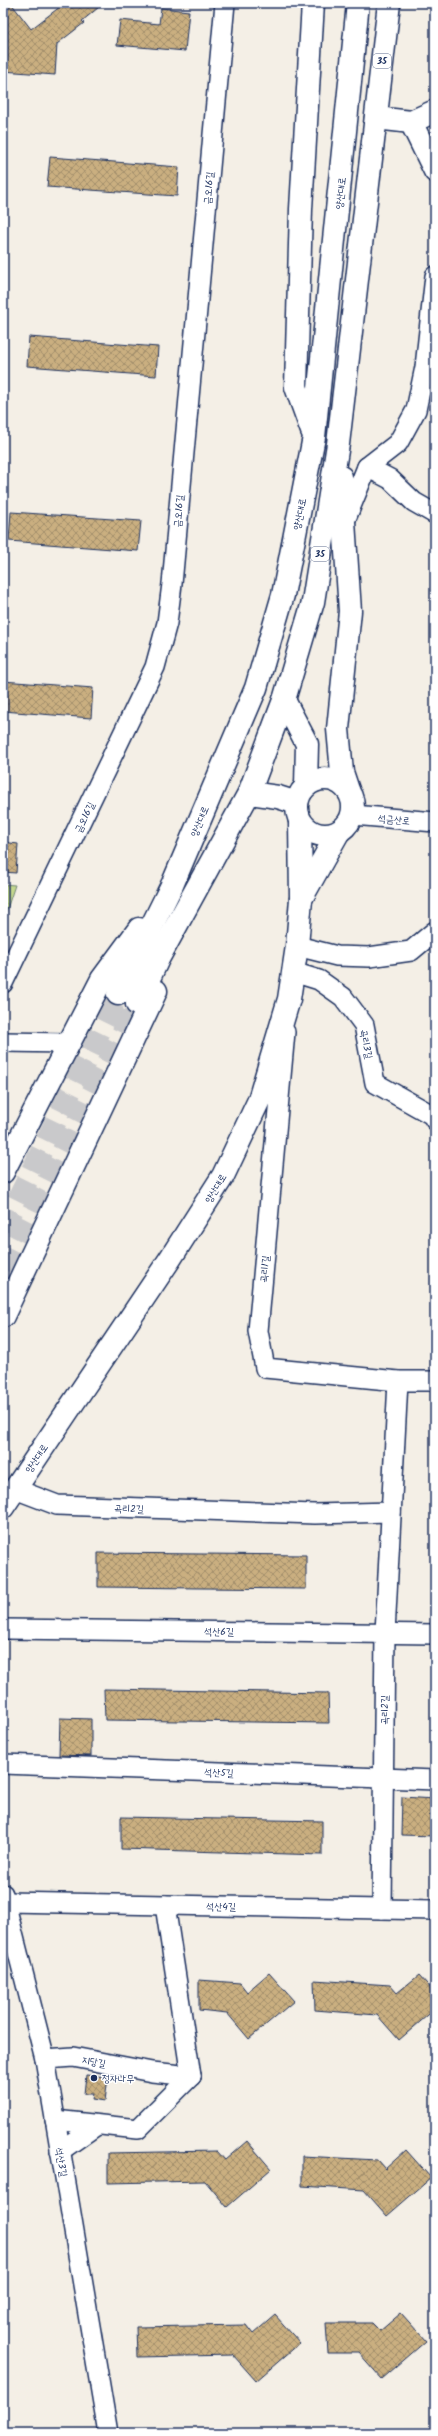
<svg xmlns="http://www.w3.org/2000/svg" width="438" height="2436" viewBox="0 0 438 2436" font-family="Kalam,'Poor Story',sans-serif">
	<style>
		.park { fill: url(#park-crowns); stroke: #6f8375 }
		.building { fill: url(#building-cross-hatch); stroke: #1b2f5e }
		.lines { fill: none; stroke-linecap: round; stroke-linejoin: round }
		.major-tunnel { stroke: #c9c9cb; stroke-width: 22; stroke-dasharray: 22 11; stroke-linecap: butt }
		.minor-casing { stroke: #1b2f5e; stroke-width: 22 }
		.major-casing { stroke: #1b2f5e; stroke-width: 25 }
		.minor { stroke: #fff; stroke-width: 19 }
		.major { stroke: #fff; stroke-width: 22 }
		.poi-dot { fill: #1b2f5e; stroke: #fff; stroke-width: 1.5 }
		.labels { text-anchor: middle; stroke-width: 3; stroke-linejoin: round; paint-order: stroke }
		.shield { fill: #fff; stroke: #5f6d8e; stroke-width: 1 }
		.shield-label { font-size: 9px; font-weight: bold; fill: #1b2f5e }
		.street-label { font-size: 10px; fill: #1b2f5e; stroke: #fff }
		.poi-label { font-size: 10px; fill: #1b2f5e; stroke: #fff; text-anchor: start }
	</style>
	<defs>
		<pattern id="park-crowns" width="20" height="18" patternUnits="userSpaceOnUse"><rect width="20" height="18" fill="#c3d78c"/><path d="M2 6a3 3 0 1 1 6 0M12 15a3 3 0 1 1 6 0" fill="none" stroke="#a7b97b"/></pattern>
		<pattern id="building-cross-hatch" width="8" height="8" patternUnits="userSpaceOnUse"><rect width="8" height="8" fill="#caaf80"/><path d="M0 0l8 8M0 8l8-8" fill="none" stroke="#a38f6c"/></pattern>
	</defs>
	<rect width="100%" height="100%" fill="#f4efe6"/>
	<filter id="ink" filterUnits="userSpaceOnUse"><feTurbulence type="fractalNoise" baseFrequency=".025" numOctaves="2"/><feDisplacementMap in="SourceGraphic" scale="8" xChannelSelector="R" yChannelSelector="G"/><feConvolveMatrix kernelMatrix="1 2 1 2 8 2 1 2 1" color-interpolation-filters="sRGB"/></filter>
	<g filter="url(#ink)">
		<path class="park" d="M3 884 15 885 3 921Z"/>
		<g class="building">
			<path d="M3 3H11L31 29 65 3H104L82 21 84 23 57 44 55 75 3 71Z"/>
			<path d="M161 8 189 11 185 51 117 45 120 20 159 24Z"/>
			<path d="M50 157 179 167 177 196 47 187Z"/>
			<path d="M29 337 158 347 156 376 27 366Z"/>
			<path d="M11 512 141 521 138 551 9 541Z"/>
			<path d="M3 681 93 688 91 718 3 711Z"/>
			<path d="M3 842 18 844 16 873 3 872Z"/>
			<path d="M98 1553 306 1555V1589L98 1587Z"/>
			<path d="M104 1689 328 1693 329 1723 105 1720Z"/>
			<path d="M60 1718 91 1719V1756L59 1755Z"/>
			<path d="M402 1797 435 1799V1836L401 1835Z"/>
			<path d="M121 1817 322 1821V1855L121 1849Z"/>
			<path d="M269 1973 294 2001 249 2039 227 2013 199 2010V1980L240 1983 247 1992Z"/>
			<path d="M419 1975 435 1993V2009L399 2040 377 2015 315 2010 314 1980 390 1985 397 1993Z"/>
			<path d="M86 2075 108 2077 105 2101 92 2099 93 2094H84Z"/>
			<path d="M247 2141 271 2169 227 2207 205 2181 108 2183V2153L217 2151 225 2160Z"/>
			<path d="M406 2150 431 2178 387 2216 364 2190 302 2186V2156L377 2160 385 2169Z"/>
			<path d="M401 2313 426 2341 382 2379 359 2353H328L326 2323H372L380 2331Z"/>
			<path d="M275 2315 300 2343 256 2381 233 2355 137 2357 136 2327 246 2325 253 2334Z"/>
		</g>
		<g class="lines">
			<g class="major-tunnel">
				<path d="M3 1230 118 994"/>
				<path d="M3 1269 137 1004"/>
			</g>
			<defs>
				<g id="minor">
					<path d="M367 467 390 479 414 502 435 514"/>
					<path d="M345 521 367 467 398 443 416 410 425 367 435 276"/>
					<path d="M353 815 435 822"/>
					<path d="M297 946 337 956 369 957 411 951 435 931"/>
					<path d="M293 972 319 980 343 997 364 1025 375 1083 432 1115 435 1120"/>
					<path d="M3 983 155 667 167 623 172 584 225 3"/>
					<path d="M285 1032 258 1331 265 1368 398 1381H435"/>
					<path d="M3 1042 67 1043"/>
					<path d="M15 1489 57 1505 315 1514 391 1512"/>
					<path d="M3 1629 435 1634"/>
					<path d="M3 1764 435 1780"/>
					<path d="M3 1894 45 2059 108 2433"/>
					<path d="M6 1902 435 1910"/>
					<path d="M165 1905 191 2076"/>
					<path d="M382 1909 385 1633 398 1381"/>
					<path d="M45 2059 73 2057 152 2072 191 2076"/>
					<path d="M55 2120 138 2129 191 2076"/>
					<path d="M60 2151 97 2125"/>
				</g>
				<g id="major">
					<path d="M376 118 411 122 435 111"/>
					<path d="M411 122 435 171"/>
					<path d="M312 431 296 387 301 209 313 3"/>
					<path d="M341 477 350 611 338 729 342 772 348 790"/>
					<path d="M284 700 307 744 306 786"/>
					<circle cx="325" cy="807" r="28"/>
					<path d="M249 793 278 797 297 803"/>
					<path d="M301 899 338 833"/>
					<path d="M118 994 173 883 256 688 283 595 314 437 358 3"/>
					<path d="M137 1004 158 959 249 793 284 700 313 602 338 444 389 3"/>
					<path d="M3 1172 102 979 139 929"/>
					<path d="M3 1316 156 991"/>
					<path d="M3 1507 170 1259 223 1176 259 1100 289 999 297 946 301 899 300 821"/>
				</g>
			</defs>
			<use href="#minor" class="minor-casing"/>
			<use href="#major" class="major-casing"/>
			<use href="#minor" class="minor"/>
			<use href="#major" class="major"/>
		</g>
	</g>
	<circle class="poi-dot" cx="94" cy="2078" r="4"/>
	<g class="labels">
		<g class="shield">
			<rect x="373" y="54" width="18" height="14" rx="3"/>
			<rect x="311" y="547" width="18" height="14" rx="3"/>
		</g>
		<g class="shield-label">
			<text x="382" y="64">35</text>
			<text x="320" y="557">35</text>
		</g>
		<g class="street-label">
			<text transform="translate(208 188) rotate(-85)" y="4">금오16길</text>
			<text transform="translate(340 193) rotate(-84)" y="4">양산대로</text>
			<text transform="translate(178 511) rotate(-85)" y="4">금오16길</text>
			<text transform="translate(299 514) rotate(-79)" y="4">양산대로</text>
			<text transform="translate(84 817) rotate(-64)" y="4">금오16길</text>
			<text transform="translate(394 819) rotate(5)" y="4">석금산로</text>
			<text transform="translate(199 821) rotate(-67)" y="4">양산대로</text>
			<text transform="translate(367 1044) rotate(79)" y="4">곡리3길</text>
			<text transform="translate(215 1188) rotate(-59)" y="4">양산대로</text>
			<text transform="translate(264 1269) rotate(-85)" y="4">곡리1길</text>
			<text transform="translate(36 1458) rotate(-56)" y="4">양산대로</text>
			<text transform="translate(129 1508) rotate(2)" y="4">곡리2길</text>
			<text transform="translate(219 1631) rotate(1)" y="4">석산6길</text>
			<text transform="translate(384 1710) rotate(-89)" y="4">곡리2길</text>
			<text transform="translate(219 1772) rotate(2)" y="4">석산5길</text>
			<text transform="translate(221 1906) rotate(1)" y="4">석산4길</text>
			<text transform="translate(94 2061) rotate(10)" y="4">지당길</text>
			<text transform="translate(62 2162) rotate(80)" y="4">석산3길</text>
		</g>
		<g class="poi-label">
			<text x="102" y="2082">정자나무</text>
		</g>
	</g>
	<rect width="438" height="2436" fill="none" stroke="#fff" stroke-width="16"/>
	<rect x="8" y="8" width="422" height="2420" fill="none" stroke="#1b2f5e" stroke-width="1.5" filter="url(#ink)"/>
</svg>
